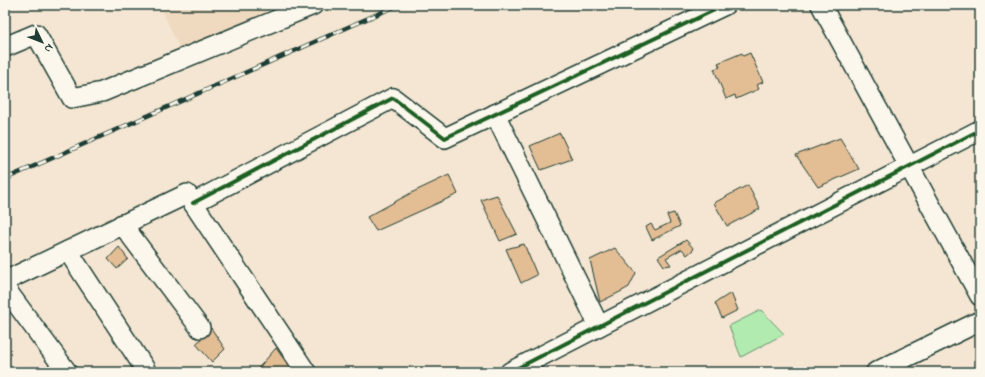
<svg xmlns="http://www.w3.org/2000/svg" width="985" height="377" viewBox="0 0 985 377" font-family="'Indie Flower',sans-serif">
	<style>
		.built { fill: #efdabf }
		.green { fill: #b2ebaf; stroke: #689472 }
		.building { fill: #e3bd94; stroke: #1f3d34 }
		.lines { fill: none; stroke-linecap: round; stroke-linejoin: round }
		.minor-casing { stroke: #1f3d34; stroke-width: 22 }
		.minor { stroke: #fbf7ec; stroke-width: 19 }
		.rail-casing { stroke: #1f3d34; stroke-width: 4.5 }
		.rail { stroke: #fbf7ec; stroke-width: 3; stroke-dasharray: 9; stroke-linecap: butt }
		.cycleway-casing { stroke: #fbf7ec; stroke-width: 6 }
		.cycleway { stroke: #1b5e20; stroke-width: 4 }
	</style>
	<rect width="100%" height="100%" fill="#f4e6d2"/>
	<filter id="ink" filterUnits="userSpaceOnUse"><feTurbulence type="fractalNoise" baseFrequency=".025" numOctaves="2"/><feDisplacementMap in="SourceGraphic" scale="8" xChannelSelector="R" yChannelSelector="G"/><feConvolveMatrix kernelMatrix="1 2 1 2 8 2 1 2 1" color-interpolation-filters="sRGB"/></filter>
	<g filter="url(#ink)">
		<path class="built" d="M160 5H281L181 52Z"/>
		<path class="green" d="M761 310 784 334 741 357 729 326Z"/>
		<g class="building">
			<path d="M742 53 743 56 750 53 763 82 757 85 759 89 736 99 735 95 726 99 714 69 720 67 718 63Z"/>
			<path d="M560 133 572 159 541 170 530 146Z"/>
			<path d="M840 138 859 169 818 187 796 155Z"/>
			<path d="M449 175 458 194 376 231 367 217 411 193Z"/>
			<path d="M748 185 760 209 727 226 714 203Z"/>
			<path d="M497 195 517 234 500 241 481 200Z"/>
			<path d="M674 213 680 226 652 240 646 227 651 224 655 230 670 223 667 215Z"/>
			<path d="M686 240 694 249 687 255 682 249 666 258 671 265 664 266 658 257Z"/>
			<path d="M524 244 537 275 521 283 506 249Z"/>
			<path d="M119 247 128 259 117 269 108 259Z"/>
			<path d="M615 248 636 273 629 287 622 291 600 302 590 260Z"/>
			<path d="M731 293 738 310 722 318 715 303Z"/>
			<path d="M211 328 225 349 212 362 196 344Z"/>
			<path d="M276 348 293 372H255Z"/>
		</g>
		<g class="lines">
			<defs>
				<g id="minor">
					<path d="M821 5 980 296"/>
					<path d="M5 47 36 34 72 98 102 92 313 5"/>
					<path d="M495 114 599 326"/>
					<path d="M193 203 393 98 445 138 725 5"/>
					<path d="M122 224 200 328"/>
					<path d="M68 251 145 369 144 372"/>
					<path d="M5 281 187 194 306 372"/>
					<path d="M5 288 67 372"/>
					<path d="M510 372 980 130"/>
					<path d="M876 372 980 321"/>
				</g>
			</defs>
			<use href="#minor" class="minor-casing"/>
			<use href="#minor" class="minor"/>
			<defs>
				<path id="rail" d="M5 179 398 5"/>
			</defs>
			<use href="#rail" class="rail-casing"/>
			<use href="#rail" class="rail"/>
			<defs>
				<g id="cycleway">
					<path d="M193 203 393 98 445 138 725 5"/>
					<path d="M510 372 980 130"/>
				</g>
			</defs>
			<use href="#cycleway" class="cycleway-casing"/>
			<use href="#cycleway" class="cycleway"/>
		</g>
	</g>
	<rect width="985" height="377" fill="none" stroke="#fbf7ec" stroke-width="20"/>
	<rect x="10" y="10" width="965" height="357" fill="none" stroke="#1f3d34" stroke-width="1.5" filter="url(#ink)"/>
	<g transform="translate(42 42) rotate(133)" stroke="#fbf7ec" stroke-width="3" paint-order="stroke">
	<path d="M0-3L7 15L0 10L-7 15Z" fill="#1f3d34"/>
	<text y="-6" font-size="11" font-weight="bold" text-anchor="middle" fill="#1f3d34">N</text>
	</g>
</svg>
